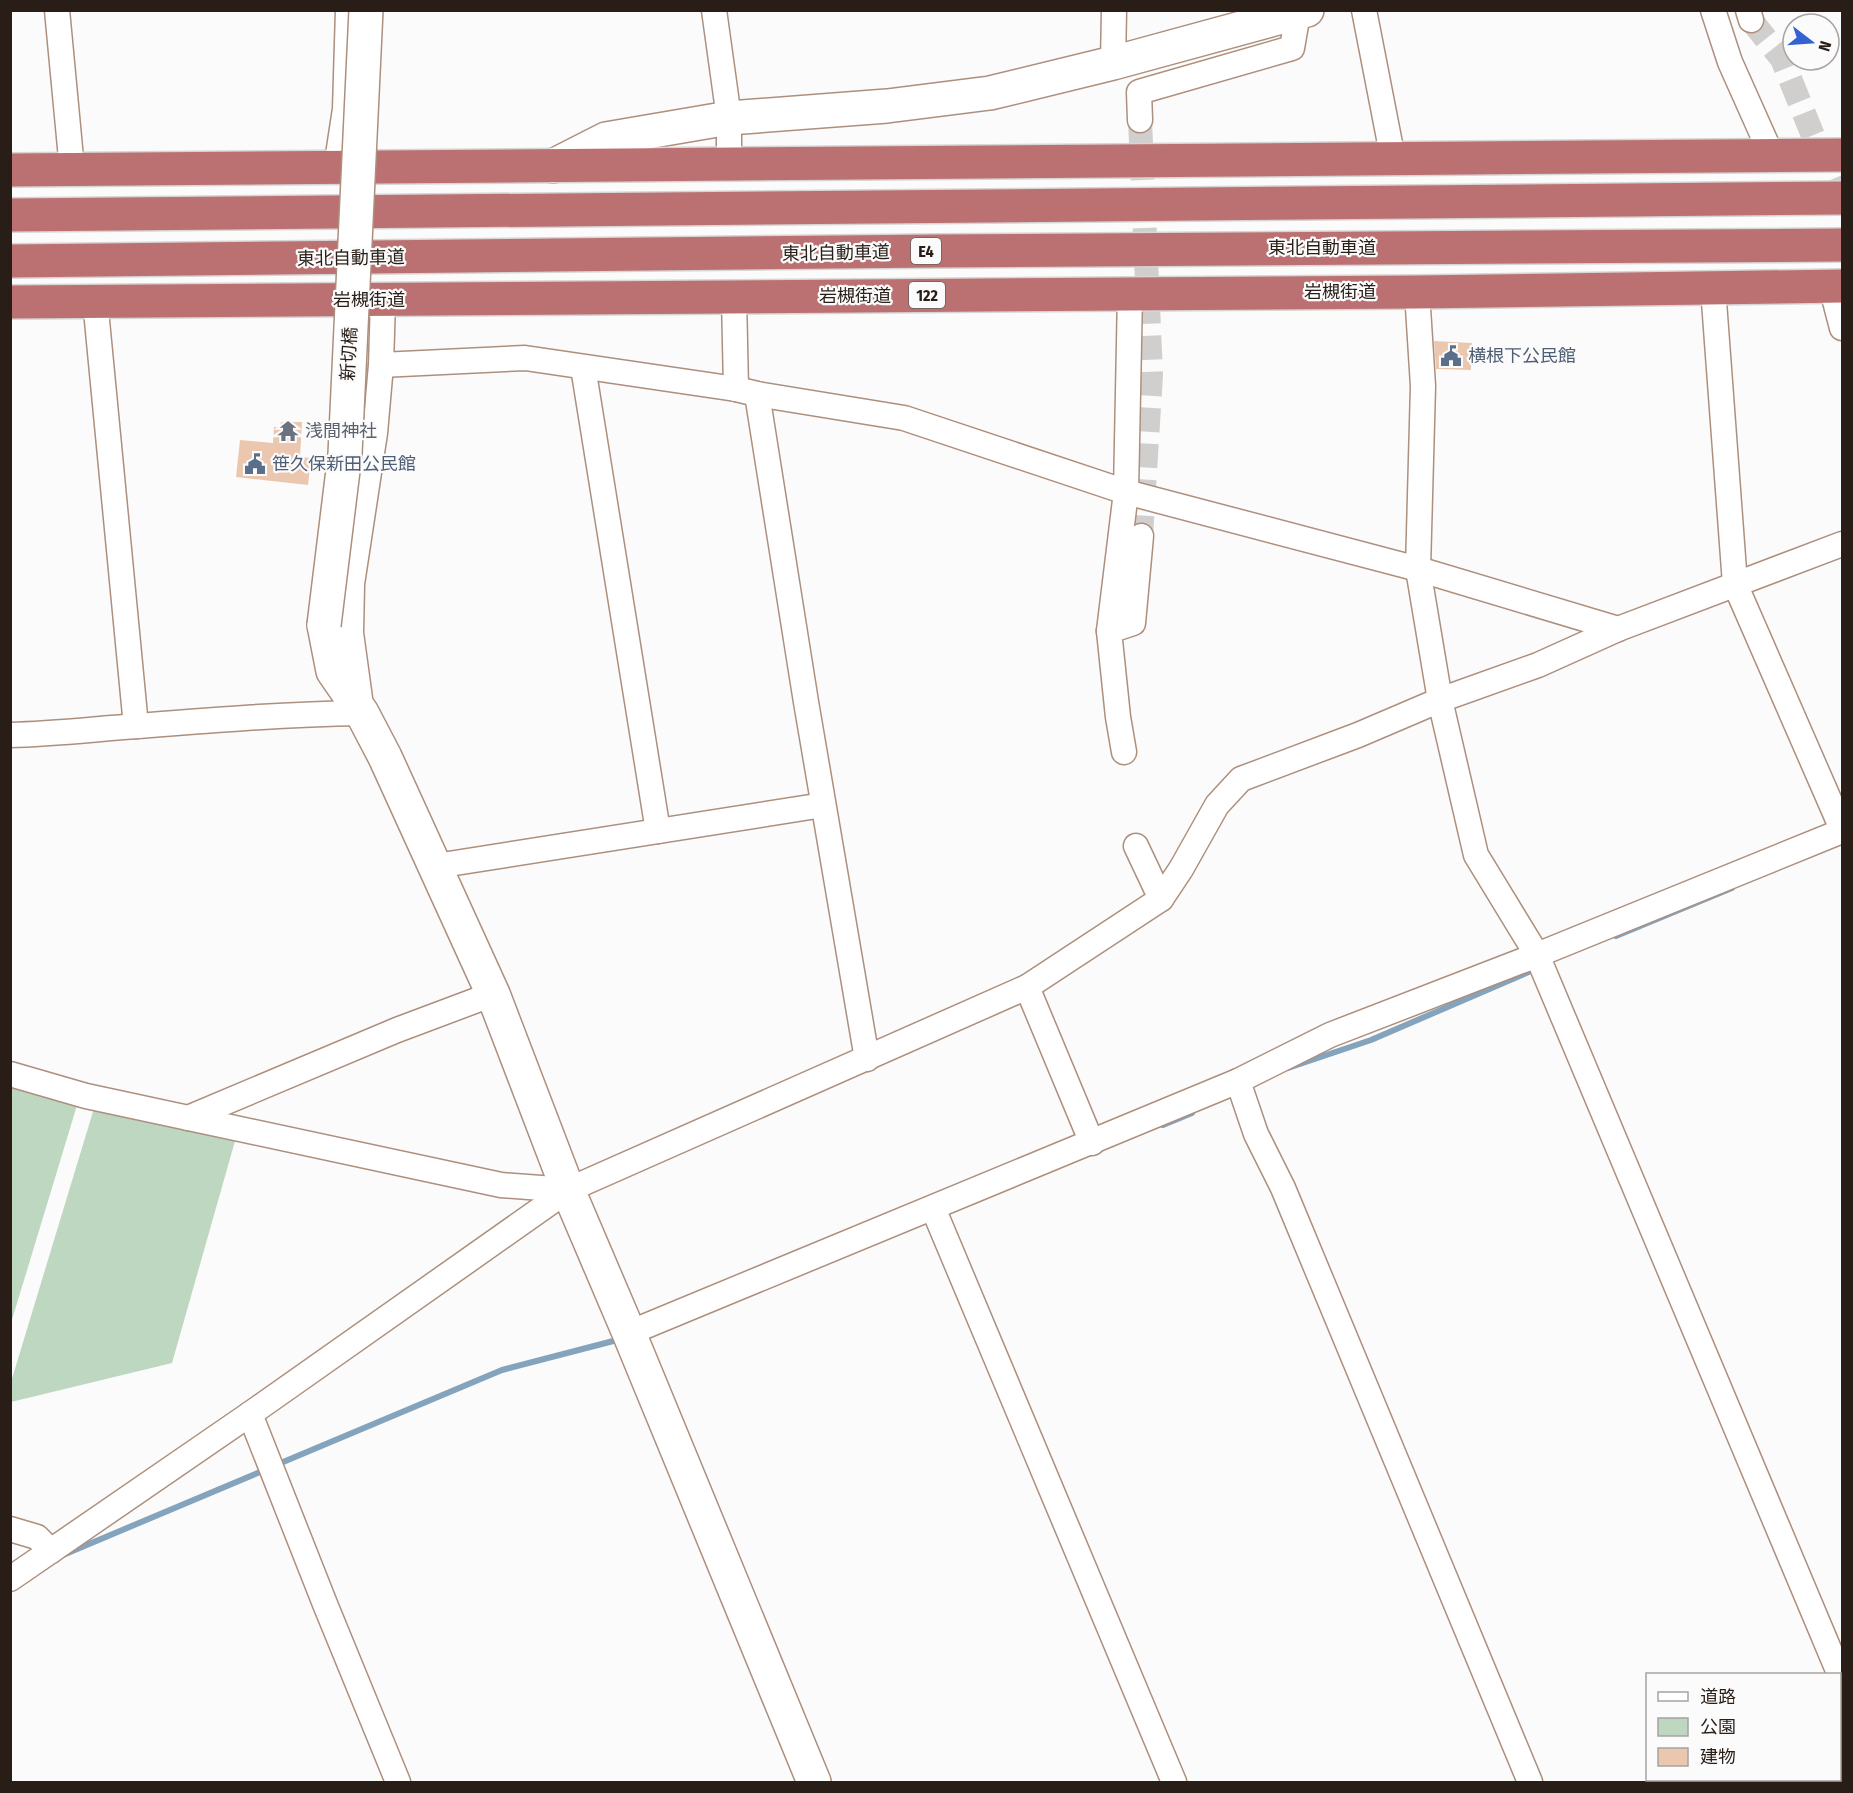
<svg xmlns="http://www.w3.org/2000/svg" width="1853" height="1793" viewBox="0 0 1853 1793" font-family="'Fira Sans Condensed','Noto Sans JP',sans-serif">
	<style>
		.green { fill: #bdd7c0 }
		.lines { fill: none; stroke-linecap: round; stroke-linejoin: round }
		.stream { stroke: #84a4be; stroke-width: 6 }
		.building { fill: #ebc7b0 }
		.street-tunnel { stroke: #d1cfcd; stroke-width: 24; stroke-dasharray: 24 12; stroke-linecap: butt }
		.street-casing { stroke: #ad8f7d; stroke-width: 27 }
		.secondary-casing { stroke: #ad8f7d; stroke-width: 36 }
		.highway-casing { stroke: #d8d6d5; stroke-width: 36 }
		.street { stroke: #fff; stroke-width: 24 }
		.secondary { stroke: #fff; stroke-width: 33 }
		.highway { stroke: #bb7072; stroke-width: 33 }
		.secondary-bridge-casing { stroke: #ad8f7d; stroke-width: 36; stroke-linecap: butt }
		.secondary-bridge { stroke: #fff; stroke-width: 33 }
		.labels { text-anchor: middle; stroke-width: 4.5; stroke-linejoin: round; paint-order: stroke }
		.shield { fill: #fbfbfb; stroke: #68605b; stroke-width: 1.5 }
		.shield-label { font-size: 16px; font-weight: bold; fill: #291e17 }
		.street-label { font-size: 18px; fill: #291e17; stroke: #fbfbfb }
		.service-label { font-size: 18px; fill: #4e5e75; stroke: #fbfbfb; text-anchor: start }
		.worship-label { font-size: 18px; fill: #5b616d; stroke: #fbfbfb; text-anchor: start }
	</style>
	<rect width="100%" height="100%" fill="#fbfbfb"/>
	<g class="green">
		<path d="M11 1082 78 1102 11 1323Z"/>
		<path d="M95 1105 235 1141 172 1363 11 1402V1382Z"/>
	</g>
	<g class="lines">
		<g class="stream">
			<path d="M1616 936 1732 888"/>
			<path d="M1288 1068 1371 1040 1538 968"/>
			<path d="M1163 1125 1192 1113"/>
			<path d="M276 1465 502 1370 621 1339"/>
			<path d="M63 1555 267 1469"/>
		</g>
	</g>
	<g class="building">
		<path d="M1434 341 1472 343 1471 370 1436 369Z"/>
		<path d="M281 422H302L300 457 311 458 308 485 236 477 240 440 273 443 274 427H280Z"/>
	</g>
	<g class="lines">
		<g class="street-tunnel">
			<path d="M1751 20 1782 59 1842 207"/>
			<path d="M1140 120 1151 375 1141 536"/>
		</g>
		<defs>
			<g id="street">
				<path d="M57 10 72 169"/>
				<path d="M714 10 729 118V163"/>
				<path d="M1364 10 1393 159"/>
				<path d="M1713 10 1730 62 1772 156"/>
				<path d="M1748 10 1751 20"/>
				<path d="M1113 63 1114 10"/>
				<path d="M1140 120 1139 92 1292 48 1298 13"/>
				<path d="M336 168 345 109 348 10"/>
				<path d="M1831 286 1842 328"/>
				<path d="M1713 288 1735 584 1842 829"/>
				<path d="M1417 292 1423 386 1418 569 1440 700 1476 855 1537 955 1842 1680"/>
				<path d="M734 297 736 389"/>
				<path d="M95 300 136 726"/>
				<path d="M381 365 525 358 736 389 757 394 904 418 1126 492 1418 569 1618 629"/>
				<path d="M583 367 658 831"/>
				<path d="M757 394 806 702 867 1059"/>
				<path d="M1109 631 1133 623 1141 536"/>
				<path d="M10 735C53 734 95 729 138 726 213 720 287 714 362 713L351 633 352 584 375 433 381 365 383 300"/>
				<path d="M1124 752 1118 717 1109 631 1126 492 1130 293"/>
				<path d="M1136 846 1161 899"/>
				<path d="M436 866 823 805"/>
				<path d="M1027 987 1092 1143"/>
				<path d="M10 1074 86 1096 501 1185 568 1190"/>
				<path d="M1238 1081 1256 1134 1283 1188 1530 1782"/>
				<path d="M188 1118 397 1030 493 994"/>
				<path d="M933 1208 1174 1782"/>
				<path d="M629 1333 1238 1081 1330 1035 1537 955 1842 831"/>
				<path d="M250 1414 325 1604 398 1782"/>
				<path d="M10 1529 37 1537 51 1551"/>
				<path d="M10 1579 250 1414 568 1190 1027 987 1161 899 1181 869 1217 805 1241 779 1358 735 1440 700 1538 665 1618 629 1842 544"/>
			</g>
			<g id="secondary">
				<path d="M553 166 606 139 729 118 887 106 990 93 1113 63 1307 10"/>
				<path d="M324 625 333 671 362 713 385 757 493 994 568 1190 629 1333 814 1782"/>
			</g>
			<g id="highway">
				<path d="M10 170 1842 155"/>
				<path d="M10 215 1842 198"/>
				<path d="M10 261 935 251 1842 245"/>
				<path d="M10 302 1417 292 1842 286"/>
			</g>
		</defs>
		<use href="#street" class="street-casing"/>
		<use href="#secondary" class="secondary-casing"/>
		<use href="#highway" class="highway-casing"/>
		<use href="#street" class="street"/>
		<use href="#secondary" class="secondary"/>
		<use href="#highway" class="highway"/>
		<defs>
			<path id="secondary-bridge" d="M324 625 345 454 366 10"/>
		</defs>
		<use href="#secondary-bridge" class="secondary-bridge-casing"/>
		<use href="#secondary-bridge" class="secondary-bridge"/>
	</g>
	<defs>
		<symbol id="civic-bare" viewBox="-9 -9 18 18"><path d="M-.6-6.5H3V-4.5H.6V-3L4-1V1h2V6H-6V1h2V-1L-.6-3ZM-1.2 2.5V6h2.4V2.5Z" fill="#5c6f8a" stroke="#fbfbfb" stroke-width="2.5" paint-order="stroke"/></symbol>
		<symbol id="temple-bare" viewBox="-9 -9 18 18"><path d="M0-6L5-2H3V0L6.5 2.5H4V6H1.5V3h-3V6H-4V2.5H-6.5L-3 0V-2H-5Z" fill="#6b7280" stroke="#fbfbfb" stroke-width="2.5" paint-order="stroke"/></symbol>
	</defs>
	<g fill-rule="evenodd">
		<use href="#civic-bare" x="1436" y="341" width="30" height="30"/>
		<use href="#temple-bare" x="273" y="416" width="30" height="30"/>
		<use href="#civic-bare" x="240" y="449" width="30" height="30"/>
	</g>
	<g class="labels">
		<g class="shield">
			<rect x="911" y="238" width="30" height="26" rx="4.5"/>
			<rect x="909" y="282" width="36" height="26" rx="4.5"/>
		</g>
		<g class="shield-label">
			<text x="926" y="257">E4</text>
			<text x="927" y="301">122</text>
		</g>
		<g class="street-label">
			<text x="1322" y="254">東北自動車道</text>
			<text transform="translate(836 253) rotate(-1)" y="6">東北自動車道</text>
			<text transform="translate(351 258) rotate(-1)" y="6">東北自動車道</text>
			<text x="1340" y="298">岩槻街道</text>
			<text x="855" y="302">岩槻街道</text>
			<text x="369" y="306">岩槻街道</text>
			<text transform="translate(349 354) rotate(-87)" y="6">新切橋</text>
		</g>
		<g class="service-label">
			<text x="1468" y="362">横根下公民館</text>
			<text x="272" y="470">笹久保新田公民館</text>
		</g>
		<g class="worship-label">
			<text x="305" y="437">浅間神社</text>
		</g>
	</g>
	<rect width="1853" height="1793" fill="none" stroke="#291e17" stroke-width="24"/>
	<rect x="1646" y="1673" width="195" height="108" fill="#fbfbfb" stroke="#a7a3a0" stroke-width="1.5"/>
	<rect x="1658" y="1692" width="30" height="9" fill="#ffffff" stroke="#a7a3a0" stroke-width="1.5"/>
	<text x="1700" y="1703" font-size="18" fill="#291e17">道路</text>
	<rect x="1658" y="1718" width="30" height="18" fill="#bdd7c0" stroke="#a7a3a0" stroke-width="1.5"/>
	<text x="1700" y="1733" font-size="18" fill="#291e17">公園</text>
	<rect x="1658" y="1748" width="30" height="18" fill="#ebc7b0" stroke="#a7a3a0" stroke-width="1.5"/>
	<text x="1700" y="1763" font-size="18" fill="#291e17">建物</text>
	<g transform="translate(1811 42) rotate(107)"><circle r="28" fill="#fbfbfb" stroke="#a7a3a0" stroke-width="1.5"/>
	<path d="M0-4.5L10 22L0 15L-10 22Z" fill="#3562d2"/>
	<text y="-9" font-size="16" font-weight="bold" text-anchor="middle" fill="#291e17">N</text>
	</g>
</svg>
